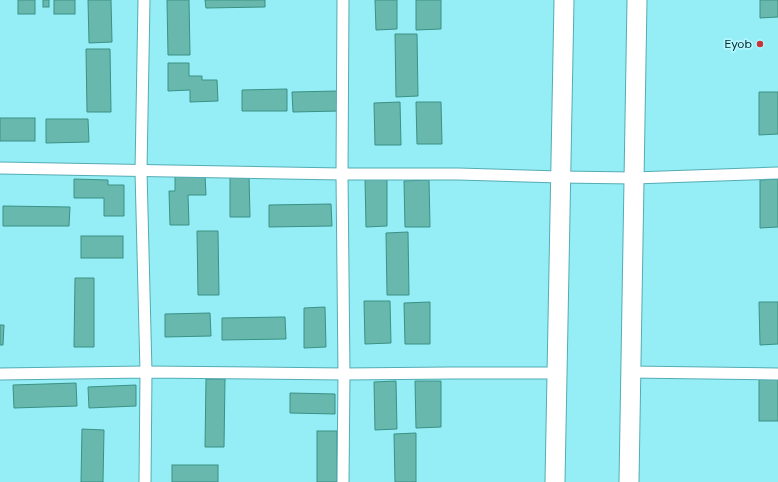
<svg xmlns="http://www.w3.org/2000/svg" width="778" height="482" viewBox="0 0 778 482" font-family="'DM Sans',sans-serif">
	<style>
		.building { fill: #68b8ad; stroke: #3a9186 }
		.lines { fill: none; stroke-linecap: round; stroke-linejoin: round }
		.minor-casing { stroke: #54acb5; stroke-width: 13 }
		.trunk-casing { stroke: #54acb5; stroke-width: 21 }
		.minor { stroke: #fff; stroke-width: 11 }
		.trunk { stroke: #fff; stroke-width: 19 }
		.poi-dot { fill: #c5363b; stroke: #b3f7fe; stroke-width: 1.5 }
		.labels { text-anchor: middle; stroke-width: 3.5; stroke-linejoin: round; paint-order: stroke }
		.poi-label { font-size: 12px; fill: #00262a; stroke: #b3f7fe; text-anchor: end }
	</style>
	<rect width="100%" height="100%" fill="#95edf5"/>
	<g class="building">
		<rect x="18" y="0" width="17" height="14"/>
		<rect x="43" y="0" width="6" height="7"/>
		<rect x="54" y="0" width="21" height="14"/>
		<path d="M88 0H111L112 42 89 43Z"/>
		<path d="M167 0H189L190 55H168Z"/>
		<path d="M205 0H265V7L206 8Z"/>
		<path d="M375 0H397V29L376 30Z"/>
		<path d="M416 0H441V29L416 30Z"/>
		<path d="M760 0H778V17L760 18Z"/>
		<path d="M395 34H417L418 96 396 97Z"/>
		<path d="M86 49H110L111 112H87Z"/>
		<path d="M168 63H189V76H202V80H217L218 101 190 102V90L168 91Z"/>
		<path d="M287 89V111H242V90Z"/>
		<path d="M338 91 339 111 293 112 292 92Z"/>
		<path d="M759 92H778V134L759 135Z"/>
		<path d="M400 102 401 145H375L374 103Z"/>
		<path d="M416 102H441L442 144H417Z"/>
		<rect x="0" y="118" width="35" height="23"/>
		<path d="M46 119H88L89 142 46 143Z"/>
		<path d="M175 175H205L206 195H188L189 225H170L169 191H175Z"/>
		<path d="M230 175H249L250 217H230Z"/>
		<path d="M365 178H387V226L366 227Z"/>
		<path d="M74 179 108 180V185H124V216H104V198H74Z"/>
		<path d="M778 179V227L760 228V180Z"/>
		<path d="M429 180 430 227H405L404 181Z"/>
		<path d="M331 204 332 226 269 227V205Z"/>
		<path d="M3 206 70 207 69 226H3Z"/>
		<path d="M197 231H218L219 295H198Z"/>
		<path d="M408 232 409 295H387L386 233Z"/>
		<rect x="81" y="236" width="42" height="22"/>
		<path d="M75 278H94V347H74Z"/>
		<path d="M364 301H390L391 343 365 344Z"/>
		<path d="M430 302V344H405L404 303Z"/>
		<path d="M759 302H778V344L760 345Z"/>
		<path d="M325 307 326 347 304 348V308Z"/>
		<path d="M210 313 211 336 165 337V314Z"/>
		<path d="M285 317 286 339 222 340V318Z"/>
		<path d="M0 325H4L3 345H0Z"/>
		<rect x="759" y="373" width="19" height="48"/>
		<path d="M206 379H225L224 447H205Z"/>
		<path d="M396 381 397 429 375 430 374 382Z"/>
		<path d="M415 381H441V427L416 428Z"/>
		<path d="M76 383 77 406 14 408 13 385Z"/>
		<path d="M136 385V406L89 408 88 387Z"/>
		<path d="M290 393 335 394V414L290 413Z"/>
		<path d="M82 429 104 430 103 482H81Z"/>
		<rect x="317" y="431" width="20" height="51"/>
		<path d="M416 433V482H395L394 434Z"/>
		<rect x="172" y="465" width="46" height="17"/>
	</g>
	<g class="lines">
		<defs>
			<g id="minor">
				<path d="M144 0 141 171 146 372 145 482"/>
				<path d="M0 168 342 174H458L560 177 634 178 778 173"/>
				<path d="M630 372 778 374"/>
				<path d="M0 374 146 372 344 374 451 373H557"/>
				<path d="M343 482 344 374 342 174 343 0"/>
			</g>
			<g id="trunk">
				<path d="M555 482 564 0"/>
				<path d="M629 482 637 0"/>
			</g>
		</defs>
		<use href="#minor" class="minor-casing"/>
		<use href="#trunk" class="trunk-casing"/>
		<use href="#minor" class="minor"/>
		<use href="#trunk" class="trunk"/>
	</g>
	<circle class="poi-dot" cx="760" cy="44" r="4"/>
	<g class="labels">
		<g class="poi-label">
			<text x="752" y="48">Eyob</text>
		</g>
	</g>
</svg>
